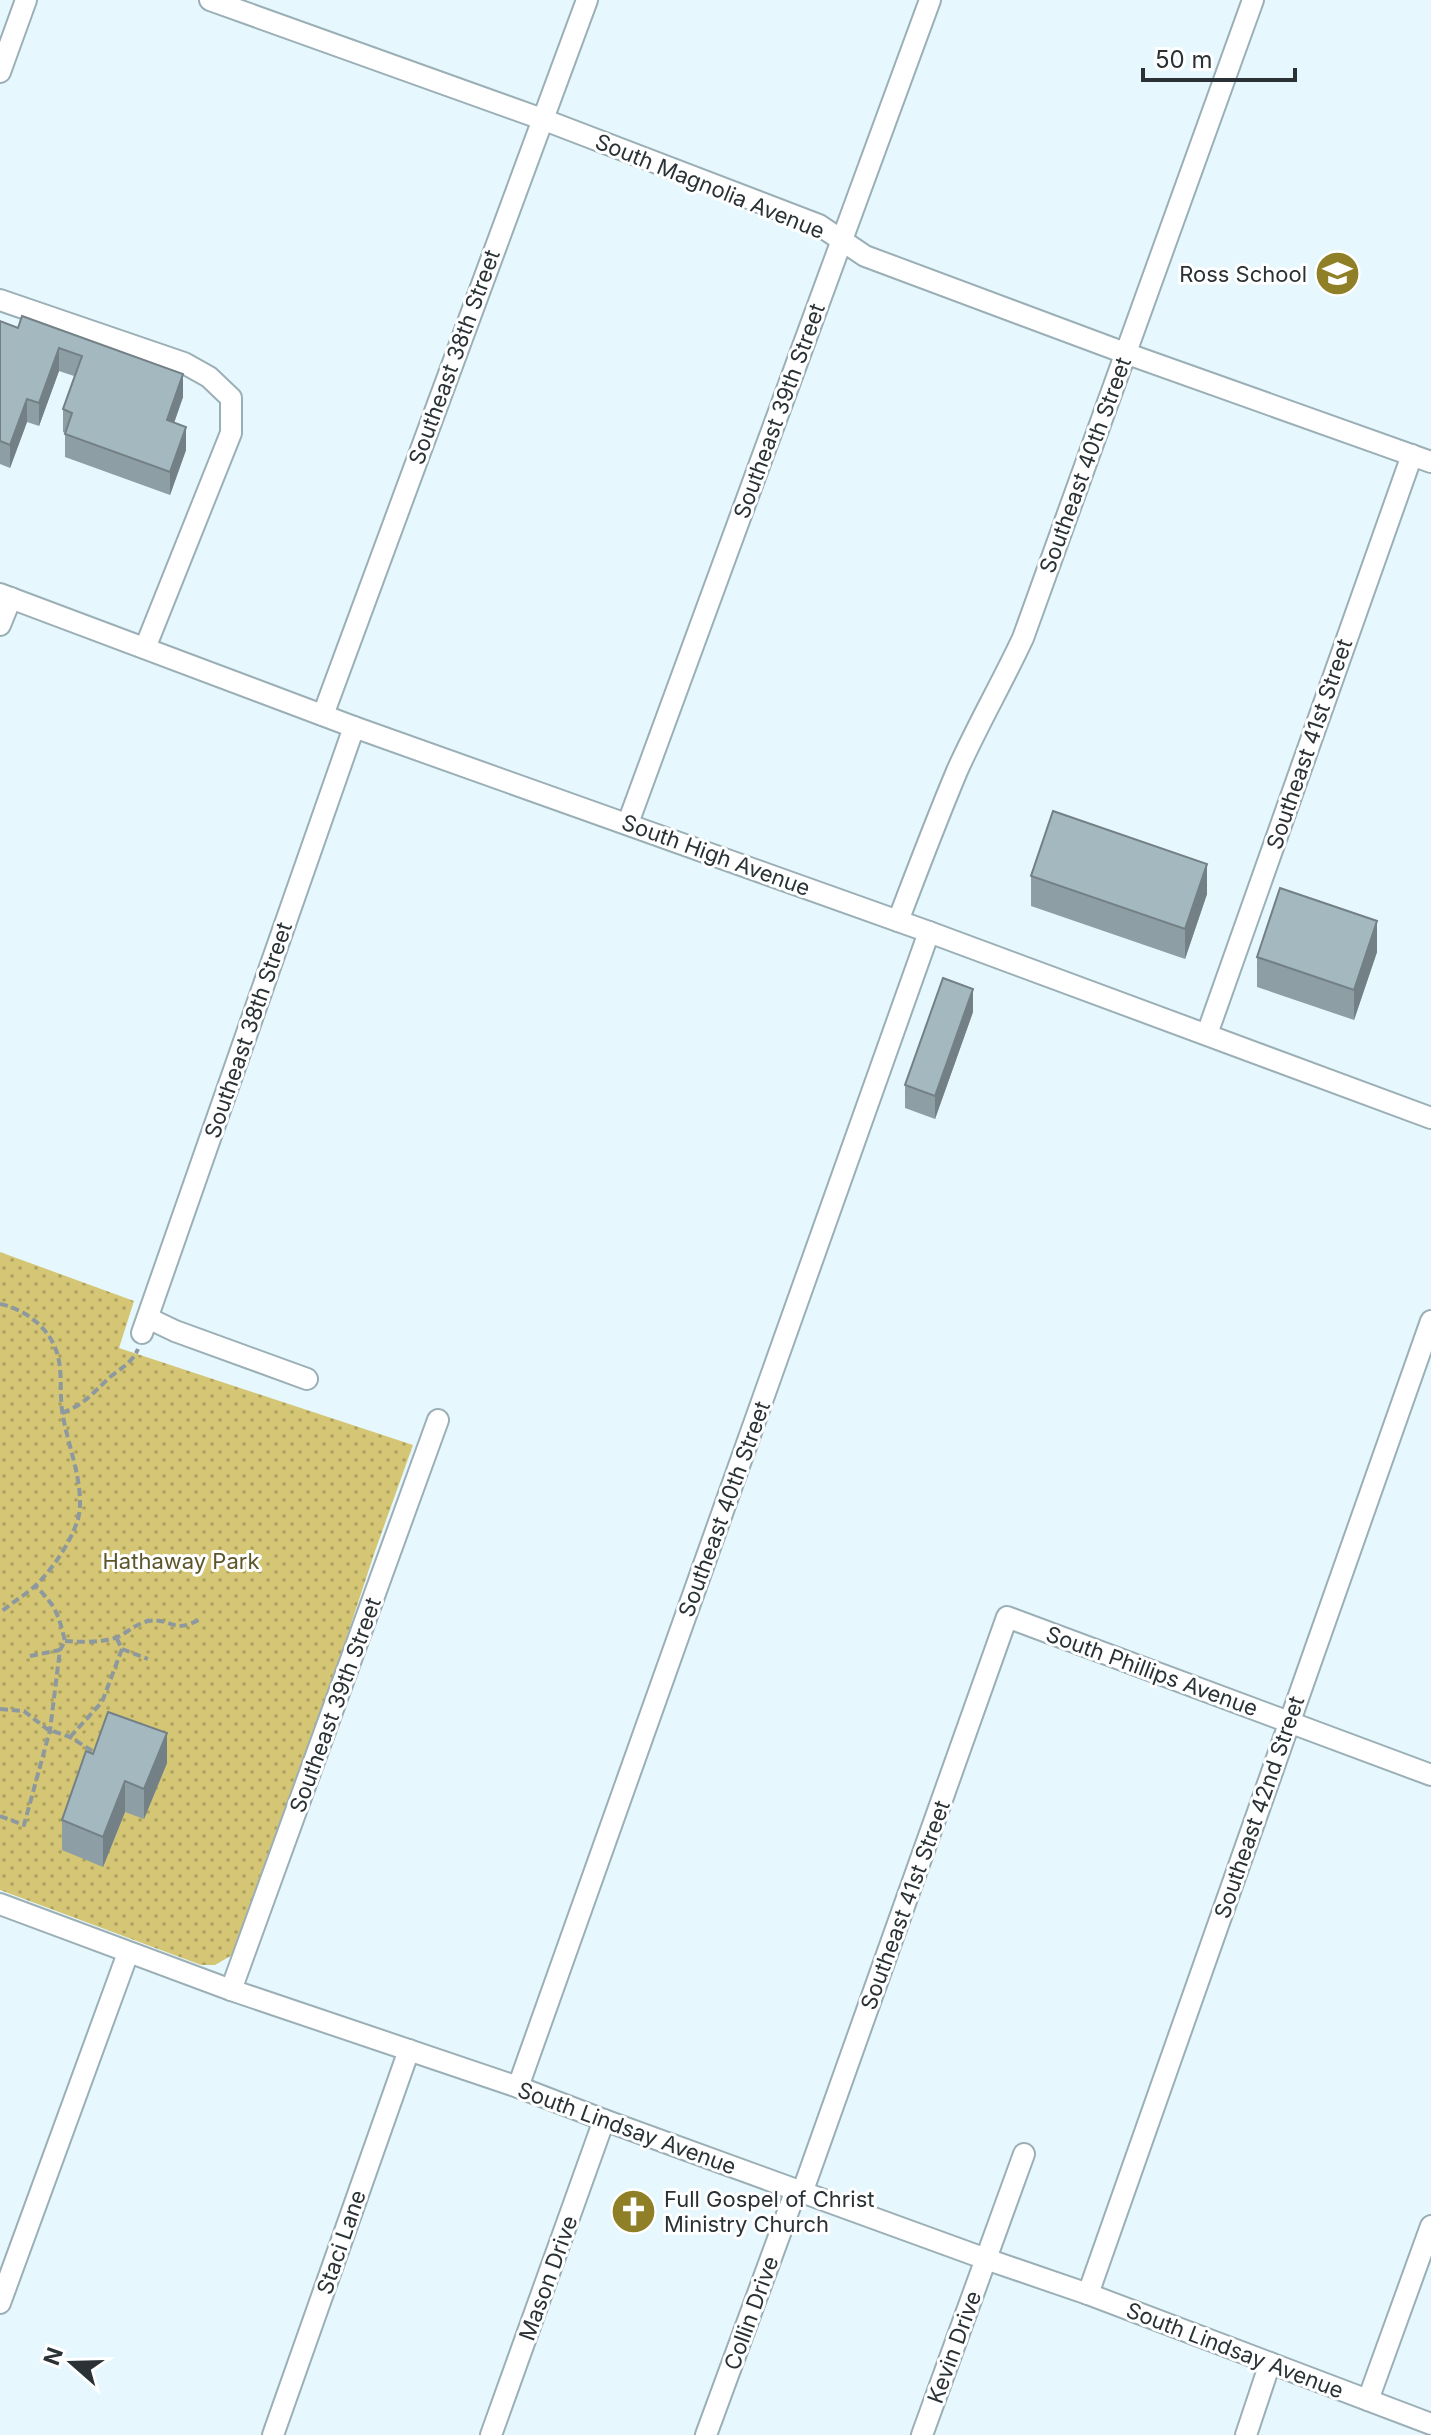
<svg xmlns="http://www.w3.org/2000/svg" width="1431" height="2435" viewBox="0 0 1431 2435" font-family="Inter,sans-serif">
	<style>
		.park { fill: url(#park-dots) }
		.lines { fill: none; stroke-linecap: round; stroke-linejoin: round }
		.minor-casing { stroke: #9bafb6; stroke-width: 24 }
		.path { stroke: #8d999e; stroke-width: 4; stroke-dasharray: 8 4; stroke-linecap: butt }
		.minor { stroke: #fff; stroke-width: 20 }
		.wall { fill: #8d9ea5 }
		.shaded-wall { fill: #738186 }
		.building { fill: #a4b8c0; stroke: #738186; stroke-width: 2 }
		.labels { text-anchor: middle; stroke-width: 6; stroke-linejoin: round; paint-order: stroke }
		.street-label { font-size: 22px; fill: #2a3235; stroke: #fff }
		.poi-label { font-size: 22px; fill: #2a3235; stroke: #fff; text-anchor: end }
		.park-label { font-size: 22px; fill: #5d552a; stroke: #fff }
	</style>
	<defs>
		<pattern id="park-dots" width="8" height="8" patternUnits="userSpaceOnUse" patternTransform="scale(2)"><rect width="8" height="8" fill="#d4c674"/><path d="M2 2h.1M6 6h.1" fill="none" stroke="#aca160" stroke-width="1.8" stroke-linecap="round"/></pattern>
	</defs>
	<rect width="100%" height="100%" fill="#e7f7fe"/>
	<path class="park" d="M0 1252 134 1301 119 1348 413 1445 374 1554 335 1673 234 1954 215 1965H201L0 1890Z"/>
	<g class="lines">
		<defs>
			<g id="minor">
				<path d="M210 0 542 119 819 225 865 256 1125 353 1431 462"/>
				<path d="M0 72 26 0"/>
				<path d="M0 300 184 363 209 377 231 398V433L145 648"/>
				<path d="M0 594 354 727 929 932 1431 1118"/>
				<path d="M0 625 11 598"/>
				<path d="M323 715 587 0"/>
				<path d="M628 823 930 0"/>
				<path d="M898 921C917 871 936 821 957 771 977 726 1002 683 1023 638L1253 0"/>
				<path d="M1207 1034 1412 455"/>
				<path d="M148 1318 175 1331 307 1379"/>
				<path d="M142 1333 354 727"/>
				<path d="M0 1904 231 1990 518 2087 604 2120 986 2259 1088 2294 1431 2424"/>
				<path d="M231 1990 438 1420"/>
				<path d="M518 2087 929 932"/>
				<path d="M802 2193 1007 1617 1431 1775"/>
				<path d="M1088 2294 1431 1321"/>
				<path d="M0 2303 128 1953"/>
				<path d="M1368 2400 1431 2226"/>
				<path d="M273 2435 409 2050"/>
				<path d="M491 2435 604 2120"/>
				<path d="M706 2435 796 2190"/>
				<path d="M922 2435 1024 2154"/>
				<path d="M1246 2435 1270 2363"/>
			</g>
		</defs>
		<use href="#minor" class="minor-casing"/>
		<g class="path">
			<path d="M0 1304C21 1308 43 1323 53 1343 65 1366 58 1391 63 1416 68 1446 86 1489 78 1519 71 1542 52 1570 35 1586 24 1596 11 1603 0 1613"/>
			<path d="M62 1413C84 1405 94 1392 110 1377 121 1368 132 1363 138 1349"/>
			<path d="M65 1641C81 1642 98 1643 115 1638 126 1634 135 1624 148 1621 173 1617 172 1636 202 1618"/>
			<path d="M122 1649 148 1659"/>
			<path d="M30 1656 60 1650"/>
			<path d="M0 1709 24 1711 47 1729 70 1737 97 1754"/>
			<path d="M70 1737 102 1702 122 1649 116 1637"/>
			<path d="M0 1816 24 1825 50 1730 60 1650 65 1641C58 1613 56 1607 36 1586"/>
		</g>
		<use href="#minor" class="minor"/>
	</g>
	<g class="wall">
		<path d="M0 321 183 397 174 423 186 450 170 495 65 457V433L63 432V409L74 376 59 371 39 426 27 422 10 468 0 464Z"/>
		<path d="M1031 876 1207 894 1185 959 1031 906Z"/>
		<path d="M1377 952 1354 1020 1257 987V957Z"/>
		<path d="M973 1012 935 1119 905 1108V1085Z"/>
		<path d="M93 1754 167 1763 144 1819 125 1812 103 1867 62 1850V1820Z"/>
	</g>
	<g class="shaded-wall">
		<path d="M59 348V371L39 426V403Z"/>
		<path d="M183 374V397L167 443V420Z"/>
		<path d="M27 399V422L10 468V445Z"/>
		<path d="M186 427V450L170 495V472Z"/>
		<path d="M1207 864V894L1185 959V929Z"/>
		<path d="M1377 921V952L1354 1020V990Z"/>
		<path d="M973 989V1012L935 1119V1096Z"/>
		<path d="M167 1733V1763L144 1819V1789Z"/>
		<path d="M125 1781V1812L103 1867V1837Z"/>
	</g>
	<g class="building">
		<path d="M22 316 183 374 167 420 186 427 170 472 65 434 72 413 63 409 82 356 59 348 39 403 27 399 10 445 0 441V321L18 328Z"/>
		<path d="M1053 811 1207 864 1185 929 1031 876Z"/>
		<path d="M1280 888 1377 921 1354 990 1257 957Z"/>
		<path d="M943 978 973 989 935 1096 905 1085Z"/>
		<path d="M108 1712 167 1733 144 1789 125 1781 103 1837 62 1820 86 1751 93 1754Z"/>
	</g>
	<defs>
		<symbol id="school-disc" viewBox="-11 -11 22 22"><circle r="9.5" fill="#8f8027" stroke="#fff"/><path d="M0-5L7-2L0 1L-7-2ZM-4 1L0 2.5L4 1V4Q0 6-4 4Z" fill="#fff"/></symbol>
		<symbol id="church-disc" viewBox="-11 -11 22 22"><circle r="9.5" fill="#8f8027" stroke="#fff"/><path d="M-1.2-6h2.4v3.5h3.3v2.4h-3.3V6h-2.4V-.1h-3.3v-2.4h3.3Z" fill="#fff"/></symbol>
	</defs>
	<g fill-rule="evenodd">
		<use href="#school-disc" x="1312" y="248" width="51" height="51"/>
		<use href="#church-disc" x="608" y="2186" width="51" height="51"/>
	</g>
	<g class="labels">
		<g class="street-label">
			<text transform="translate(710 186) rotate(22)" y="8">South Magnolia Avenue</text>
			<text transform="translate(454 357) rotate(-70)" y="8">Southeast 38th Street</text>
			<text transform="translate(779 411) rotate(-70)" y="8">Southeast 39th Street</text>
			<text transform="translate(1085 465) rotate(-70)" y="8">Southeast 40th Street</text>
			<text transform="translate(1309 744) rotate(-71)" y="8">Southeast 41st Street</text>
			<text transform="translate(716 855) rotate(20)" y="8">South High Avenue</text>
			<text transform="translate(248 1030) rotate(-71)" y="8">Southeast 38th Street</text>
			<text transform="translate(724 1509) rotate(-70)" y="8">Southeast 40th Street</text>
			<text transform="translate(1152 1671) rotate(20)" y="8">South Phillips Avenue</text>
			<text transform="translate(335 1705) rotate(-70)" y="8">Southeast 39th Street</text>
			<text transform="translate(1259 1807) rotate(-71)" y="8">Southeast 42nd Street</text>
			<text transform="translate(905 1905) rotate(-70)" y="8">Southeast 41st Street</text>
			<text transform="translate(627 2128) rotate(20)" y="8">South Lindsay Avenue</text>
			<text transform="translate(341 2242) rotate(-71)" y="8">Staci Lane</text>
			<text transform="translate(548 2278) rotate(-70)" y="8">Mason Drive</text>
			<text transform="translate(751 2313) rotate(-70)" y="8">Collin Drive</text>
			<text transform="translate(954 2347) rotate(-70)" y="8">Kevin Drive</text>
			<text transform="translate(1235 2350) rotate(21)" y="8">South Lindsay Avenue</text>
		</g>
		<g class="poi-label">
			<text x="1307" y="282">Ross School</text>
			<text x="664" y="2207" text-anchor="start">Full Gospel of Christ<tspan x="664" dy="25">Ministry Church</tspan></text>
		</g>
		<g class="park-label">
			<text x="181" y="1569">Hathaway Park</text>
		</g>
	</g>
	<g transform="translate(72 2363) rotate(290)" stroke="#ffffff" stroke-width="6" paint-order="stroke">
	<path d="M0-6L14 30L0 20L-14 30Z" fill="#2a3235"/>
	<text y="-12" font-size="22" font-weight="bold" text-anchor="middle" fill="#2a3235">N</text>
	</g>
	<path d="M1143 68v12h152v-12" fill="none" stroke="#2a3235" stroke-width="4"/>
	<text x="1155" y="68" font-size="24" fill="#2a3235" stroke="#ffffff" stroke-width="6" paint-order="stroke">50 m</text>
</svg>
